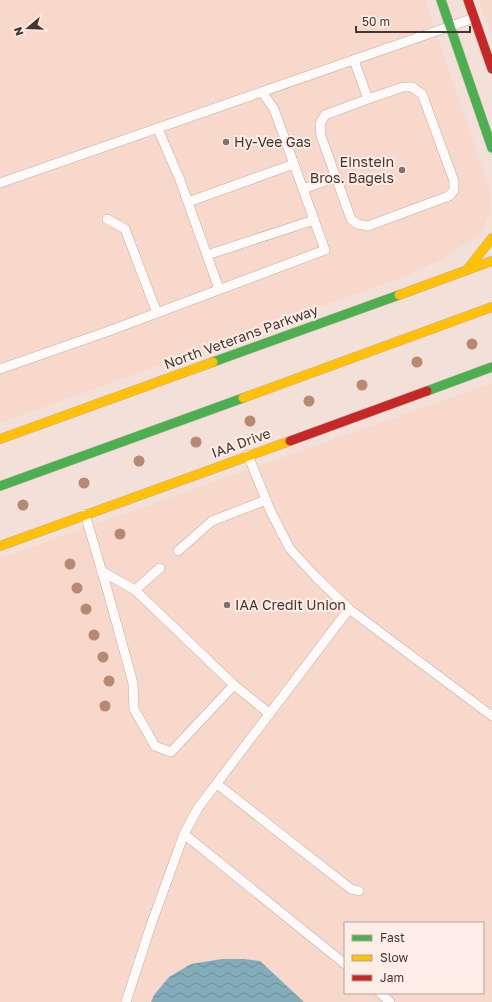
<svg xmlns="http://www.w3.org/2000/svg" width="492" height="1002" viewBox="0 0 492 1002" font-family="'Golos Text',sans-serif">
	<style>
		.built { fill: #f8d8ca; fill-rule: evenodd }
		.water { fill: url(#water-waves) }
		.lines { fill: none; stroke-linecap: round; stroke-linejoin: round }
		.lane-casing { stroke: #bdaea8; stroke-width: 10 }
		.fast-casing { stroke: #bdaea8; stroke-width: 10 }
		.slow-casing { stroke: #bdaea8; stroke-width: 10 }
		.jam-casing { stroke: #bdaea8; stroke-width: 10 }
		.lane { stroke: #fdfaf9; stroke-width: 9 }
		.fast { stroke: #4caf50; stroke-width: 9 }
		.slow { stroke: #ffc107; stroke-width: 9 }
		.jam { stroke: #c62828; stroke-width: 9 }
		.tree { fill: #b78872 }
		.poi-dot { fill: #81716a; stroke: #fceee7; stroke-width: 1.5 }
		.labels { text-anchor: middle; stroke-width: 4; stroke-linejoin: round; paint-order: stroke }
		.poi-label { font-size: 14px; fill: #43352f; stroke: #fceee7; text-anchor: start }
		.street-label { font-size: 14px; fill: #43352f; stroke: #fceee7 }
	</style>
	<defs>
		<pattern id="water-waves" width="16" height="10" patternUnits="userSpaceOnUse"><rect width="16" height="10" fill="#83acbb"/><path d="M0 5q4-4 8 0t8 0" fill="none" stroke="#6d8d98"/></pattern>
	</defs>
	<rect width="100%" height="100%" fill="#f3e0d8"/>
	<g class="built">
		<path d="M0 0H425L489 187 491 199 490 213 482 231 472 240 444 258 408 275 0 423Z"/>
		<path d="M479 0H492V37Z"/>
		<path d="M492 383V1002H0V558ZM345 923H483V993H345Z"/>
	</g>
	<path class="water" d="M222 959H244L260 961 304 1002H151L154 995 169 977 191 964Z"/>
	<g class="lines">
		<defs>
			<g id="lane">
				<path d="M354 60 368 99 403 87H412L422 94 454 181V190L449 196 368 226 357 224 351 219 321 136 320 124 325 115 368 99"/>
				<path d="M158 129 180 180 219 289"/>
				<path d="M0 183 474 18"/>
				<path d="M303 189 336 177"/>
				<path d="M188 202 294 164"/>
				<path d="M107 219 125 229 157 313"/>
				<path d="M207 255 314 220"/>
				<path d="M0 369 106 332 325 250 274 109 262 92"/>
				<path d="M248 455 270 510 290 549 316 577 349 609 492 716"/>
				<path d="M85 514 109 596 133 683 134 709 155 746 171 752 234 685 270 714"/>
				<path d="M178 551 212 521 266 500"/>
				<path d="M101 571 135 590 160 568"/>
				<path d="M135 590 234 685"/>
				<path d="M217 784 351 889 359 891"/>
				<path d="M184 834 345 964"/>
				<path d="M380 993 390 1002"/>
				<path d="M126 1002 151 925 184 834 198 808 349 609"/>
			</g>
			<g id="fast">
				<path d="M441 0 492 148"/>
				<path d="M213 362 399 295"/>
				<path d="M427 391 492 367"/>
				<path d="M0 486 243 398"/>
			</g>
			<g id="slow">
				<path d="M467 270 492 238"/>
				<path d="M399 295 492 261"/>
				<path d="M243 398 492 307"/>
				<path d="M0 439 213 362"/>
				<path d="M0 546 290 441"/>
			</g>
			<g id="jam">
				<path d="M468 0 492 69"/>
				<path d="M290 441 427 391"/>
			</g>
		</defs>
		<use href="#lane" class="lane-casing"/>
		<use href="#fast" class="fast-casing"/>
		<use href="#slow" class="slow-casing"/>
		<use href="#jam" class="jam-casing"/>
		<use href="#lane" class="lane"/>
		<use href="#fast" class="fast"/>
		<use href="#slow" class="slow"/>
		<use href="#jam" class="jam"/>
	</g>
	<g class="tree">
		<circle cx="472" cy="344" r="5.5"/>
		<circle cx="417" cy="362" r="5.5"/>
		<circle cx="362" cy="385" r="5.5"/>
		<circle cx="309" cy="401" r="5.5"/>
		<circle cx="250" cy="421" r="5.5"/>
		<circle cx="196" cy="442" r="5.5"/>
		<circle cx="139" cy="461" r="5.5"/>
		<circle cx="84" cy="483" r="5.5"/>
		<circle cx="23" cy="505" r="5.5"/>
		<circle cx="120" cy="534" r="5.5"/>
		<circle cx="70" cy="564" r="5.5"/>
		<circle cx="77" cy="588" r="5.5"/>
		<circle cx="86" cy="609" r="5.5"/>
		<circle cx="94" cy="635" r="5.5"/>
		<circle cx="103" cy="657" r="5.5"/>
		<circle cx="109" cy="681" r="5.5"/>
		<circle cx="105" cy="706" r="5.5"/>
	</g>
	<g class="poi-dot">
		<circle cx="226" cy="142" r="4"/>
		<circle cx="402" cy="170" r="4"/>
		<circle cx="227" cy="605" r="4"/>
	</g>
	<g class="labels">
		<g class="poi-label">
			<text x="234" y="147">Hy-Vee Gas</text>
			<text x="394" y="167" text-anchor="end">Einstein<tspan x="394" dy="16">Bros. Bagels</tspan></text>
			<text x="235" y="610">IAA Credit Union</text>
		</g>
		<g class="street-label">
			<text transform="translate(241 337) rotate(-20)" y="5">North Veterans Parkway</text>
			<text transform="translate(241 443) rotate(-20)" y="5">IAA Drive</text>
		</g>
	</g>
	<rect x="344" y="922" width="140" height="72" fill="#fceee7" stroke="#b2a49d"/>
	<rect x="352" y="935" width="20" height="6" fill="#4caf50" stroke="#b2a49d"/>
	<text x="380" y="942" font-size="12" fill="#43352f">Fast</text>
	<rect x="352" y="955" width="20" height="6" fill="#ffc107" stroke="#b2a49d"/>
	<text x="380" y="962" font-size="12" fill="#43352f">Slow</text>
	<rect x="352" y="975" width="20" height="6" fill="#c62828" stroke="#b2a49d"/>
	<text x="380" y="982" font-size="12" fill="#43352f">Jam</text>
	<g transform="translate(28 28) rotate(251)" stroke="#fceee7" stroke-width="3" paint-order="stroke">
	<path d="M0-3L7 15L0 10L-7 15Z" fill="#43352f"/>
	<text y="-6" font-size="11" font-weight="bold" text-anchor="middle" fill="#43352f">N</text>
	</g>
	<path d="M356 26v6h114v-6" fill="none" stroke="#43352f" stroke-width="2"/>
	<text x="362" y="26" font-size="12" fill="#43352f" stroke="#fceee7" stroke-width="3" paint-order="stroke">50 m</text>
</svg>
